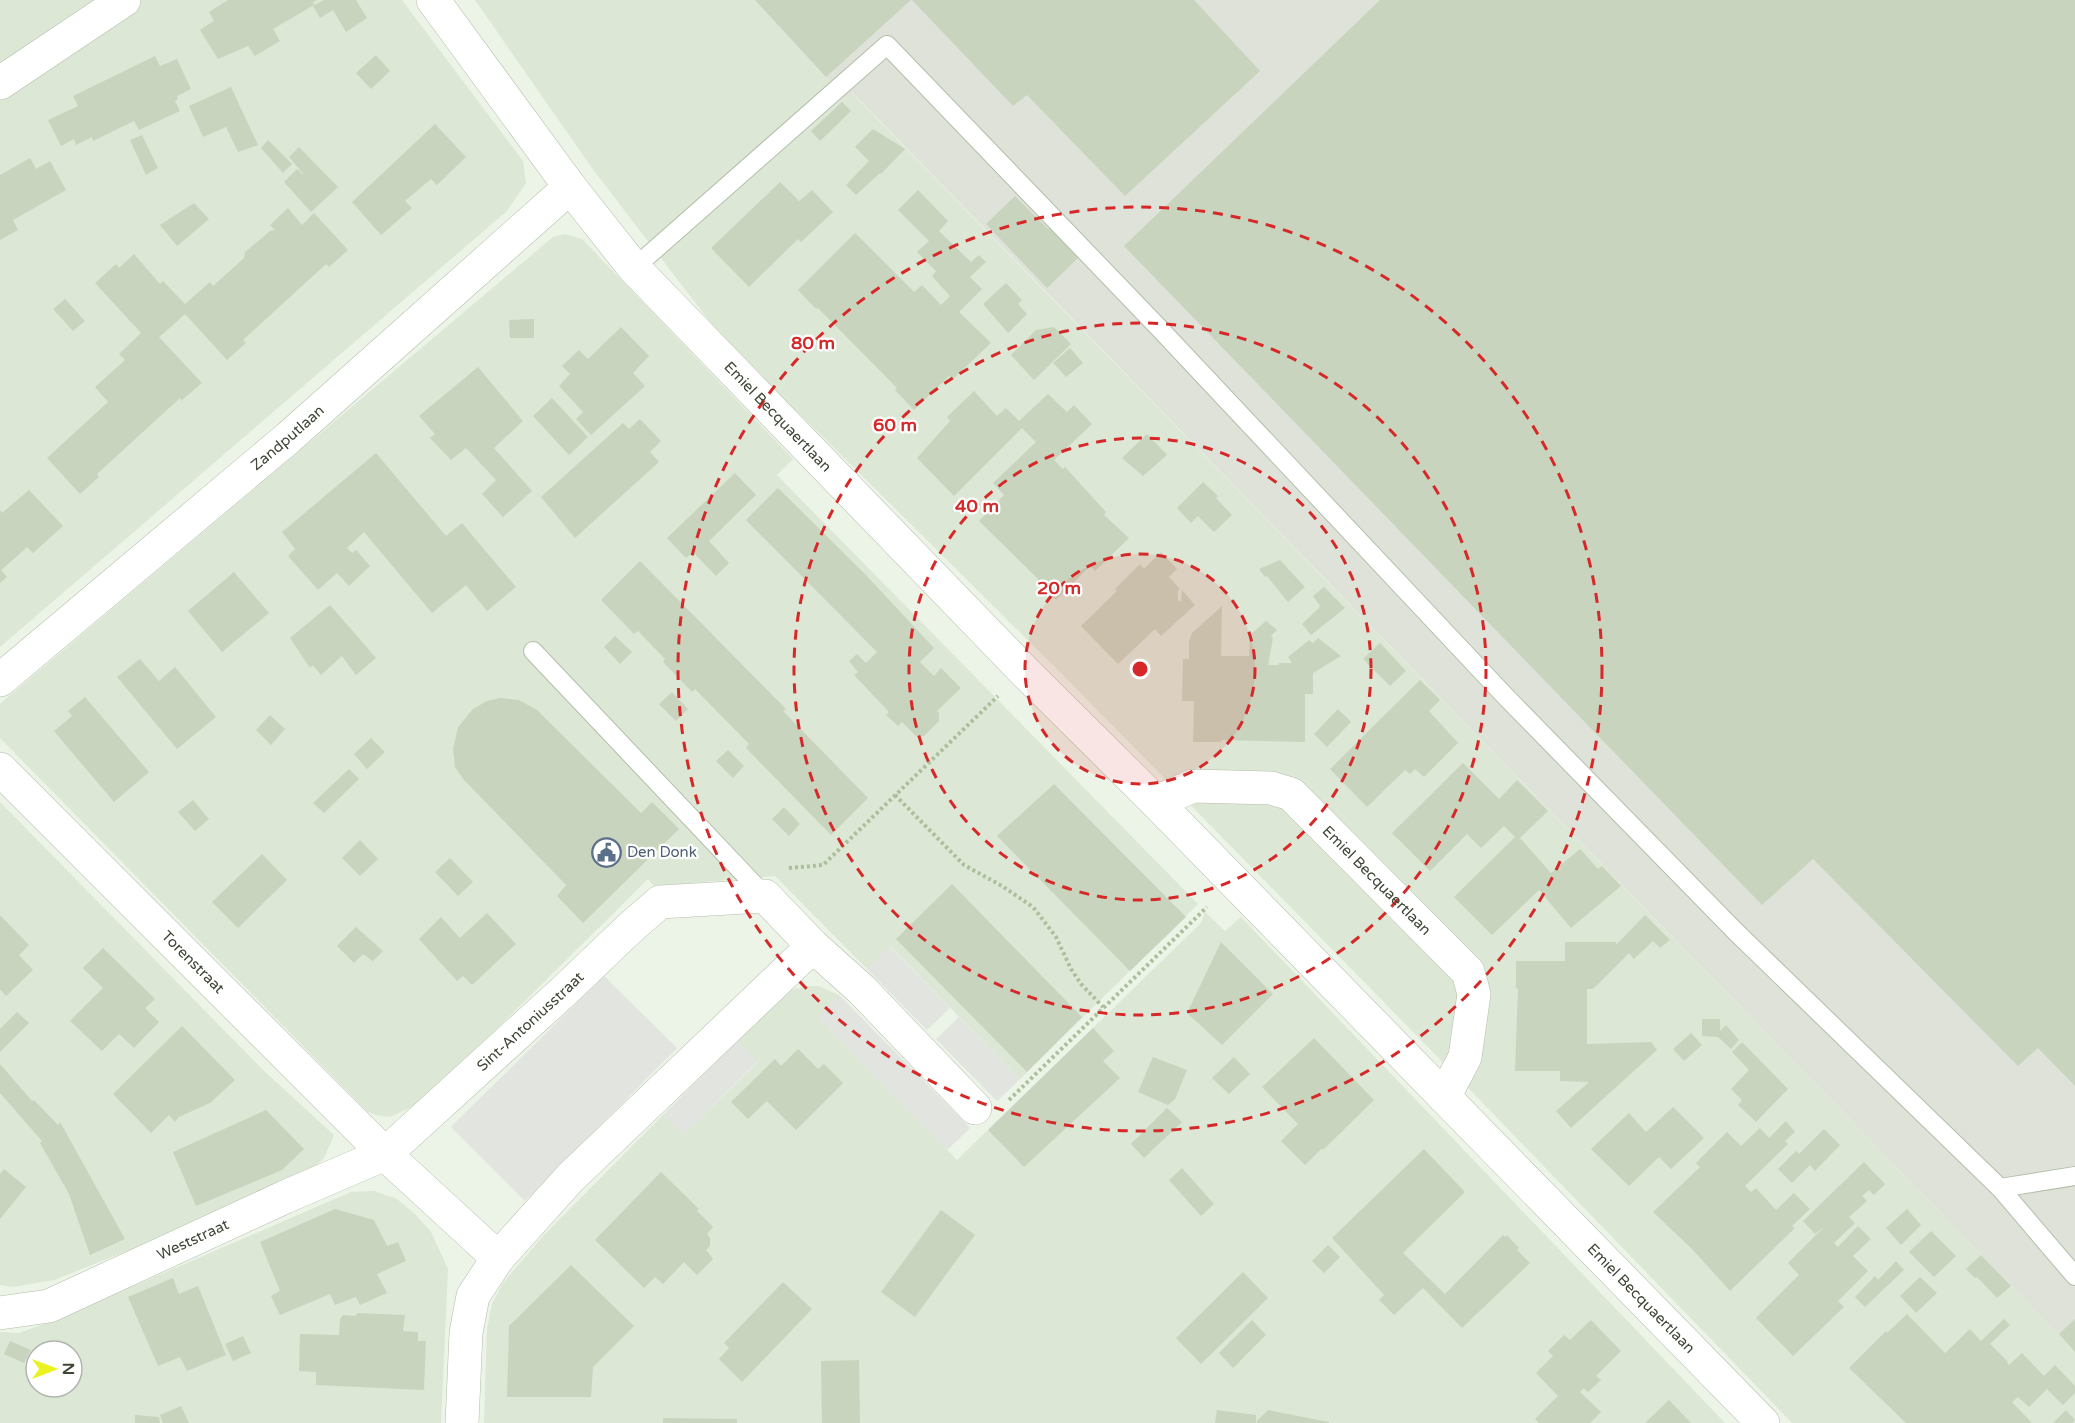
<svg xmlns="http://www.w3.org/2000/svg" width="2075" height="1423" viewBox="0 0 2075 1423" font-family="'Varela Round',sans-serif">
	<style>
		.residential { fill: #dde7d5; fill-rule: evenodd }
		.industrial { fill: #dee2d9 }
		.parking { fill: #e1e4df }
		.building { fill: #c8d4bd }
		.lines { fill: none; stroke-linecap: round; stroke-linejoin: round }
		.service-casing { stroke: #b3beaa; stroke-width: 20 }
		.minor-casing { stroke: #b3beaa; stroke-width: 34 }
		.tertiary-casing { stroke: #b3beaa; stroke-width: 34 }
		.path { stroke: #acbf9b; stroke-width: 4; stroke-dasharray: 3 3; stroke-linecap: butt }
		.service { stroke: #fff; stroke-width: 18 }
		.minor { stroke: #fff; stroke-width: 33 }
		.tertiary { stroke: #fff; stroke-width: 33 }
		.ring { fill: none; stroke: #d62828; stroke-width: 3; stroke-dasharray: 10 8 }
		.labels { text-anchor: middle; stroke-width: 4.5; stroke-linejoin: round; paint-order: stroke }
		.street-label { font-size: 15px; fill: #3e4636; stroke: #fff }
		.service-label { font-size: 15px; fill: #4e5e75; stroke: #fff; text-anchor: start }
		.centre { fill: #d62828; stroke: #fff; stroke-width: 3 }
		.ring-label { font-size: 18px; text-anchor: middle; font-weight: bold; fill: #d62828; stroke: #fff; stroke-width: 4.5; stroke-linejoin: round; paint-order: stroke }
	</style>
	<rect width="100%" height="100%" fill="#ecf3e7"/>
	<g class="residential">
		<path d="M0 0H402L523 161 526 183 507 211 0 647Z"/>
		<path d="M475 0H753L845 98 851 92 2075 1351V1423H1792L1477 1097 1061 673 720 335 592 168Z"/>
		<path d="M565 234 582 239 793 459 777 475 1198 904 1020 1079 890 946 867 969 775 876 654 886 648 879 437 1088 414 1106 390 1117 376 1115 367 1111 0 738V704L9 696 553 237Z"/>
		<path d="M0 802 263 1070 334 1135 324 1158 310 1171 162 1237 54 1280 13 1287 0 1285Z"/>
		<path d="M1205 912 1225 931 1241 917 1725 1423H484L487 1329 492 1304 503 1283 543 1236 663 1115 684 1135 757 1063 737 1041 791 990 809 986H818L839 995 818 1018 957 1160 1201 923Z"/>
		<path d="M374 1191 397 1199 416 1215 431 1232 448 1269 441 1423H0V1332L19 1333 55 1320 351 1192ZM36 1351H72V1387H36Z"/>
	</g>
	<path class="industrial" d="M753 0H2075V1351L852 92 845 98Z"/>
	<g class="parking">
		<path d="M889 946 950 1008 927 1030 867 969Z"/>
		<path d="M604 976 677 1048 525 1201 451 1127Z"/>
		<path d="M839 995 970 1128 947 1150 817 1017Z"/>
		<path d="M959 1017 1020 1079 997 1101 936 1039Z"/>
		<path d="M737 1041 757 1062 684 1135 663 1115Z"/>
	</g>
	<g class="building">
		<path d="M228 0H317L313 2 314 5 273 29 280 41 255 56 248 46 218 59 200 30 214 21 209 12Z"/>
		<path d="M324 0H356L367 18 346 32 333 10 320 18 313 6Z"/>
		<path d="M755 0H911L826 77Z"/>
		<path d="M912 0H1194L1260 71 1125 196 1027 95 1013 106Z"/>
		<path d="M1380 0H2075V1086L2038 1048 2018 1066 1813 859 1762 905 1124 246Z"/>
		<path d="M376 55 390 71 371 89 356 73Z"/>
		<path d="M155 56 160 66 177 59 191 89 177 96 178 99 175 101 180 111 139 130 134 121 93 141 92 137 76 145 74 139 61 146 48 120 78 106 73 96Z"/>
		<path d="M231 87 258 145 238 152 226 127 203 137 189 106Z"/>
		<path d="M842 102 851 111 820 141 811 131Z"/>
		<path d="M435 124 466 157 437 185 431 179 405 201 412 208 381 235 352 202Z"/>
		<path d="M873 129 905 149 881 174 880 173 856 195 846 185 869 161 855 147Z"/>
		<path d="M142 135 158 168 146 175 130 140Z"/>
		<path d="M268 140 292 164 283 173 261 148Z"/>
		<path d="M299 147 338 187 311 212 284 182 297 169 305 176 289 157Z"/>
		<path d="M30 158 36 169 50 161 66 190 13 220 9 213 18 230 0 240V175Z"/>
		<path d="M780 182 799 201 812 190 833 212 801 242 798 239 749 287 711 248Z"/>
		<path d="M918 190 948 221 939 231 971 262 979 255 986 262 970 277 982 289 959 312 991 343 953 379 949 376 914 410 895 390 897 388 818 308 816 309 798 290 855 233 914 292 922 285 941 305 950 296 932 276 936 271 917 252 929 241 898 210Z"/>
		<path d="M1015 196 1048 229 1054 224 1082 254 1047 288 986 224Z"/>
		<path d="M194 203 209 219 177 246 160 225Z"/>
		<path d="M288 208 302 225 314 213 348 250 329 267 326 264 243 340 246 343 227 360 185 314 173 325 159 337 202 383 182 400 180 398 97 474 99 477 80 494 47 458 108 402 95 387 125 360 119 354 141 333 95 283 116 264 119 268 134 254 160 284 163 281 185 304 210 282 213 286 244 258 245 252 270 231 275 230 270 225Z"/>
		<path d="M1006 283 1022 300 1018 304 1027 314 1008 333 983 304Z"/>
		<path d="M65 299 85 321 73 331 53 309Z"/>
		<path d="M534 319V338H510L509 320Z"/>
		<path d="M621 327 649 356 633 373 645 386 591 435 576 419 583 412 559 386 570 374 562 366 579 350 588 359Z"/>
		<path d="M1054 327 1071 344 1034 380 1011 355 1036 330Z"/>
		<path d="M1070 348 1083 363 1066 377 1053 363Z"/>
		<path d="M478 367 523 421 494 448 532 491 503 517 482 494 496 480 466 448 451 460 430 438 435 434 419 416Z"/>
		<path d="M974 391 997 416 1006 408 1019 421 1048 394 1067 412 1074 405 1092 424 1054 460 1063 469 1065 467 1106 512 1104 515 1129 538 1095 571 1090 566 1056 600 1037 581 1038 579 979 521 1004 495 993 483 1036 442 1022 428 954 496 917 458 950 421 947 417Z"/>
		<path d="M552 398 588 437 569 455 533 416Z"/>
		<path d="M640 419 661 441 650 452 659 462 575 538 541 497 623 423 629 429Z"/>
		<path d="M1147 434 1167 455 1143 476 1122 458Z"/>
		<path d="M376 453 446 536 462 523 516 587 487 611 466 585 432 613 364 532 347 548 352 553 356 550 370 566 349 586 337 573 318 590 288 556 295 549 282 532Z"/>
		<path d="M735 473 756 495 709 541 729 563 716 576 693 552 686 558 667 538Z"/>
		<path d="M1203 482 1218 496 1216 498 1232 515 1214 532 1198 516 1191 523 1177 508Z"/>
		<path d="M778 488 864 573 934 648 920 662 934 676 941 668 961 688 937 711 939 713V721L924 736H916L902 722 898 726 886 715 889 712 854 675 858 672 849 661 857 654 866 663 877 652 746 520Z"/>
		<path d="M29 490 63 526 33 553 27 547 15 558 1 570 7 577 0 583V510L2 513Z"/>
		<path d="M1161 552 1177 569 1169 577 1180 589 1178 590V601H1181L1182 590 1195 605 1161 636 1155 629 1118 664 1081 626 1117 591 1115 589 1140 564 1144 569Z"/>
		<path d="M1280 560 1305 587 1288 602 1267 576 1265 577 1259 569Z"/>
		<path d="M640 561 786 709 783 711 868 798 831 835 746 748 749 744 695 689 692 692 663 662 665 659 638 631 634 634 601 600Z"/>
		<path d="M234 572 269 613 222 652 188 611Z"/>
		<path d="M1324 587 1345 608 1311 635 1302 624 1319 608 1320 606 1313 596Z"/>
		<path d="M330 605 376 658 356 675 342 656 321 675 313 665 310 668 290 638Z"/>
		<path d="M1222 606 1221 656H1249L1250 635 1266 621 1277 630 1271 636 1273 638 1268 665H1279V663H1292L1288 657 1309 640 1313 643 1318 638 1341 656 1313 673V694H1305V742L1221 740V742H1193L1194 701H1182L1183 659H1189V641L1192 633Z"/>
		<path d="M615 636 632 652 620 664 604 647Z"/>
		<path d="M1380 643 1406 671 1390 686 1363 659Z"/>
		<path d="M140 659 159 681 175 667 216 717 177 749 117 677Z"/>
		<path d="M1420 680 1440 700 1429 711 1458 743 1424 777 1415 769 1410 774 1405 770 1367 807 1330 769Z"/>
		<path d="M672 692 688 709 676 721 659 704Z"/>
		<path d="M85 697 149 772 114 802 54 731 72 716 68 711Z"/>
		<path d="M500 698 519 700 537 710 641 813 652 802 679 829 583 923 557 896 566 885 464 780 455 767 453 749 458 727 473 709 487 701Z"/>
		<path d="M1338 709 1351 722 1327 747 1314 734Z"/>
		<path d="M270 715 285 729 271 745 256 730Z"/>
		<path d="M371 738 385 752 367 769 354 754Z"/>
		<path d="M728 750 744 766 733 778 716 761Z"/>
		<path d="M1463 763 1499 799 1517 780 1548 811 1520 838 1551 873 1580 849 1598 869 1602 866 1621 886 1571 928 1539 890 1492 935 1454 897 1515 837 1504 826 1481 848 1467 834 1430 871 1392 833Z"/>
		<path d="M349 769 359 779 324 813 313 803Z"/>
		<path d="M1054 784 1186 917 1130 971 997 836Z"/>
		<path d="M193 800 209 819 195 831 178 812Z"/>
		<path d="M784 807 800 824 789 836 772 819Z"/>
		<path d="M360 840 378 859 360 876 342 858Z"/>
		<path d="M262 854 287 880 238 928 212 902Z"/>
		<path d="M450 858 473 882 458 896 435 872Z"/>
		<path d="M952 884 1082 1017 1027 1072 896 939Z"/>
		<path d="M487 913 516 944 472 985 463 976 457 981 419 939 441 917 460 938Z"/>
		<path d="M0 915 29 945 19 955 33 970 6 996 0 989Z"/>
		<path d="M1645 915 1670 940 1660 948 1653 941 1634 959 1629 953 1593 989H1587V1044L1651 1042 1657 1050 1571 1128 1556 1111 1589 1082 1560 1081V1071H1515L1518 989 1516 988V961H1565V942H1616V945Z"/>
		<path d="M356 927 383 951 373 961 363 954 354 963 337 946Z"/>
		<path d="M1221 942 1273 994 1222 1045 1187 1013Z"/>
		<path d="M103 948 155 999 145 1008 159 1022 134 1048 119 1034 102 1051 70 1021 103 988 83 968Z"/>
		<path d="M17 1012 29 1023 0 1052V1029Z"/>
		<path d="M1702 1019H1720V1031L1726 1025 1739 1040 1731 1049 1718 1037 1702 1036Z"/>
		<path d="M182 1026 235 1080 210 1103 179 1117 175 1122 169 1115 151 1133 113 1094Z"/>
		<path d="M1093 1028 1114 1051 1103 1061 1120 1078 1024 1167 988 1130Z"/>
		<path d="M1691 1033 1702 1045 1684 1061 1673 1049Z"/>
		<path d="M1314 1038 1374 1100 1323 1150 1322 1148 1305 1165 1281 1141 1298 1124 1262 1087Z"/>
		<path d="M1742 1042 1788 1089 1756 1122 1738 1105 1742 1100 1731 1089 1749 1070 1732 1052Z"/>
		<path d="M798 1049 818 1069 824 1064 843 1083 796 1130 767 1101 748 1119 731 1102 775 1059 781 1066Z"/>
		<path d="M1153 1057 1187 1070 1175 1099 1168 1105 1138 1092Z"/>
		<path d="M1234 1057 1250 1074 1229 1094 1212 1078Z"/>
		<path d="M0 1064 32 1101 34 1100 58 1125 60 1122 125 1239 90 1255 69 1194 40 1143 42 1141 0 1093Z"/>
		<path d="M1673 1107 1704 1138 1671 1169 1659 1157 1629 1186 1591 1149 1629 1113 1646 1132Z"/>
		<path d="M1167 1108 1182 1122 1144 1158 1131 1144Z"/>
		<path d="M266 1110 304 1149 282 1170 196 1206 173 1152Z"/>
		<path d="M1786 1121 1795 1132 1785 1141 1788 1144 1745 1186 1751 1192 1756 1188 1776 1210 1794 1193 1810 1209 1792 1226 1795 1228 1730 1291 1693 1250 1653 1212 1700 1167 1696 1163 1727 1132 1741 1146 1760 1128 1769 1138Z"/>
		<path d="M1824 1129 1840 1145 1815 1171 1810 1165 1792 1183 1778 1169 1796 1151 1799 1154Z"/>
		<path d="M1424 1149 1465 1192 1403 1253 1445 1294 1503 1235 1505 1237 1507 1235 1519 1248 1517 1250 1530 1263 1462 1328 1423 1288 1394 1315 1379 1300 1384 1295 1332 1238Z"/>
		<path d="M1864 1162 1885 1184 1874 1195 1869 1190 1862 1196 1867 1201 1849 1217 1855 1223 1834 1243 1838 1247 1858 1226 1871 1239 1853 1256 1868 1271 1838 1301 1844 1307 1793 1356 1756 1318 1799 1275 1788 1263 1825 1226 1815 1234 1803 1221Z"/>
		<path d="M1182 1168 1214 1204 1201 1216 1169 1180Z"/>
		<path d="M4 1169 26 1187 0 1219V1174Z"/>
		<path d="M661 1172 699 1209 697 1211 713 1227 707 1234 710 1238V1246L706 1250 713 1259 697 1275 684 1262 663 1284 655 1277 644 1288 595 1240Z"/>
		<path d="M335 1209 374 1220 387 1246 398 1242 406 1261 377 1274 387 1293 360 1305 356 1297 335 1305 330 1294 280 1315 271 1296 280 1291 260 1242Z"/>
		<path d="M1907 1209 1921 1225 1901 1245 1886 1228Z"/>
		<path d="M941 1210 975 1235 915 1317 881 1292Z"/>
		<path d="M1931 1231 1956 1256 1934 1277 1909 1252Z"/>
		<path d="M1328 1245 1340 1257 1324 1273 1312 1261Z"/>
		<path d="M1981 1255 2011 1286 1997 1298 1977 1277 1975 1278 1966 1269Z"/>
		<path d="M1896 1261 1904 1270 1865 1307 1855 1297 1875 1276 1878 1280Z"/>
		<path d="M571 1265 634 1326 593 1367 591 1397H507L509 1326Z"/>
		<path d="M1243 1272 1268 1298 1201 1364 1176 1338Z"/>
		<path d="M1920 1277 1937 1293 1916 1313 1900 1296Z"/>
		<path d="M173 1278 179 1294 198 1286 226 1355 187 1371 180 1357 158 1366 128 1297Z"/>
		<path d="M783 1282 812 1309 742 1382 719 1359 729 1348 724 1343Z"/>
		<path d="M358 1313 405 1315 403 1331 418 1332V1341H426L424 1390 316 1385V1372L299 1371 300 1334 339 1335 340 1319 343 1315 355 1316Z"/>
		<path d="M1907 1314 1945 1353 1970 1329 1981 1341 2004 1319 2010 1325 1990 1344 2008 1362 2007 1363 2009 1365 2022 1353 2044 1376 2055 1365 2075 1386V1393L2063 1405 2047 1389 2029 1407 2018 1397 2012 1402 2032 1423H1906L1849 1368 1886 1331 1887 1333Z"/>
		<path d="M2075 1319V1352L2059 1334Z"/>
		<path d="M1252 1320 1266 1335 1233 1368 1219 1353Z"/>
		<path d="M1591 1320 1621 1351 1596 1376 1601 1380 1588 1392 1584 1388 1580 1392 1601 1412 1590 1423H1539L1535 1419 1558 1396 1536 1373 1553 1356 1548 1351 1564 1335 1570 1340Z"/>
		<path d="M243 1336 251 1353 233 1361 225 1344Z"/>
		<path d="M10 1341 31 1350 24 1363 4 1354Z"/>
		<path d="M859 1360 860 1423H822L821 1361Z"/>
		<path d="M1669 1400 1691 1423H1645Z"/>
		<path d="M181 1406 189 1423H163L160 1415Z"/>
		<path d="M1217 1410 1256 1415V1423H1215Z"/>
		<path d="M1268 1410 1329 1422V1423H1257V1421Z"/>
		<path d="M2066 1410 2075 1420 2073 1423H2053Z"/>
		<path d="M135 1415 159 1417 160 1423H135Z"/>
		<path d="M663 1418 737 1419V1423H663Z"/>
	</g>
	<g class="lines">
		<defs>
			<g id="service">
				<path d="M634 268 887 45 1160 329 1506 697 1736 932 2000 1188 2075 1276"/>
				<path d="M533 651 765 896"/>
				<path d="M2000 1188 2075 1176"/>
			</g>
			<g id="minor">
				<path d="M0 83 124 0"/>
				<path id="s1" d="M0 680 288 438 570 187"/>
				<path id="s2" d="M0 769 385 1154 498 1258"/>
				<path id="s3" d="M1156 802 1193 786 1271 788 1291 794 1468 972 1474 994 1465 1057 1444 1097"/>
				<path id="s4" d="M0 1313 49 1306 285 1197 385 1154 564 991 630 928 660 902 765 896 813 946 862 990 975 1108"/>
				<path d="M462 1423 466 1333 473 1296 498 1258 570 1178 813 946"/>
			</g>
			<g id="tertiary">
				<path id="s5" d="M433 0 570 187 634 268 1024 671 1156 802 1763 1423"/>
			</g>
		</defs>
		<use href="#service" class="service-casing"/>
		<use href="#minor" class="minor-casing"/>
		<use href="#tertiary" class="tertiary-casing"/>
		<g class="path">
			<path d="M895 795 964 865 1002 886 1033 907 1056 937 1071 969 1081 984 1103 1007"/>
			<path d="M789 868 823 865 998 696"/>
			<path d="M1009 1100 1207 907"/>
		</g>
		<use href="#service" class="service"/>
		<use href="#minor" class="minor"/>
		<use href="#tertiary" class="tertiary"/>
	</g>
	<circle cx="1140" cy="669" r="115" fill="#d62828" fill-opacity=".12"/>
	<g class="ring">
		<circle cx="1140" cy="669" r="115"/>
		<circle cx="1140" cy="669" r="231"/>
		<circle cx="1140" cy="669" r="346"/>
		<circle cx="1140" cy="669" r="462"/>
	</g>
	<defs>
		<symbol id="civic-ring" viewBox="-11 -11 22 22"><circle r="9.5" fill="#fff" stroke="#5c6f8a" stroke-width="1.5"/><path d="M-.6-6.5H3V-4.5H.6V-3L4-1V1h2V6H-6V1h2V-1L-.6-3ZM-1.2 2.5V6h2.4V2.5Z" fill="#5c6f8a"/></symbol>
	</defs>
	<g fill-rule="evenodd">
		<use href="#civic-ring" x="590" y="836" width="33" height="33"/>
	</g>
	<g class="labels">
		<g class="street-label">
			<text dy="5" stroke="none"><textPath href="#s5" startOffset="542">Emiel Becquaertlaan</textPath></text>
			<text dy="5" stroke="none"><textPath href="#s1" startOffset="376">Zandputlaan</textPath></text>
			<text dy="5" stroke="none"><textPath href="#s3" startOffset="261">Emiel Becquaertlaan</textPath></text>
			<text dy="5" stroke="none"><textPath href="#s2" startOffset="273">Torenstraat</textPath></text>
			<text dy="5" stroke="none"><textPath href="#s4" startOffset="615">Sint-Antoniusstraat</textPath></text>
			<text dy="5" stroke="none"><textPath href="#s4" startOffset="208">Weststraat</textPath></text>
			<text dy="5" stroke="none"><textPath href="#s5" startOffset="1776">Emiel Becquaertlaan</textPath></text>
		</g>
		<g class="service-label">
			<text x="627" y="857">Den Donk</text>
		</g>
	</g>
	<circle cx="1140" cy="669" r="9" class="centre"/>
	<g class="ring-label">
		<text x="813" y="349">80 m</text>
		<text x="895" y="431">60 m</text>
		<text x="977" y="512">40 m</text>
		<text x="1059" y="594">20 m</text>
	</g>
	<g transform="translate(54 1369) rotate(90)"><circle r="28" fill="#ffffff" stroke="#b2b5af" stroke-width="1.5"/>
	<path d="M0-4.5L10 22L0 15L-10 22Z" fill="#eaf31e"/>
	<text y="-9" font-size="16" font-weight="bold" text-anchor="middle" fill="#3e4636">N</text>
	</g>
</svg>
